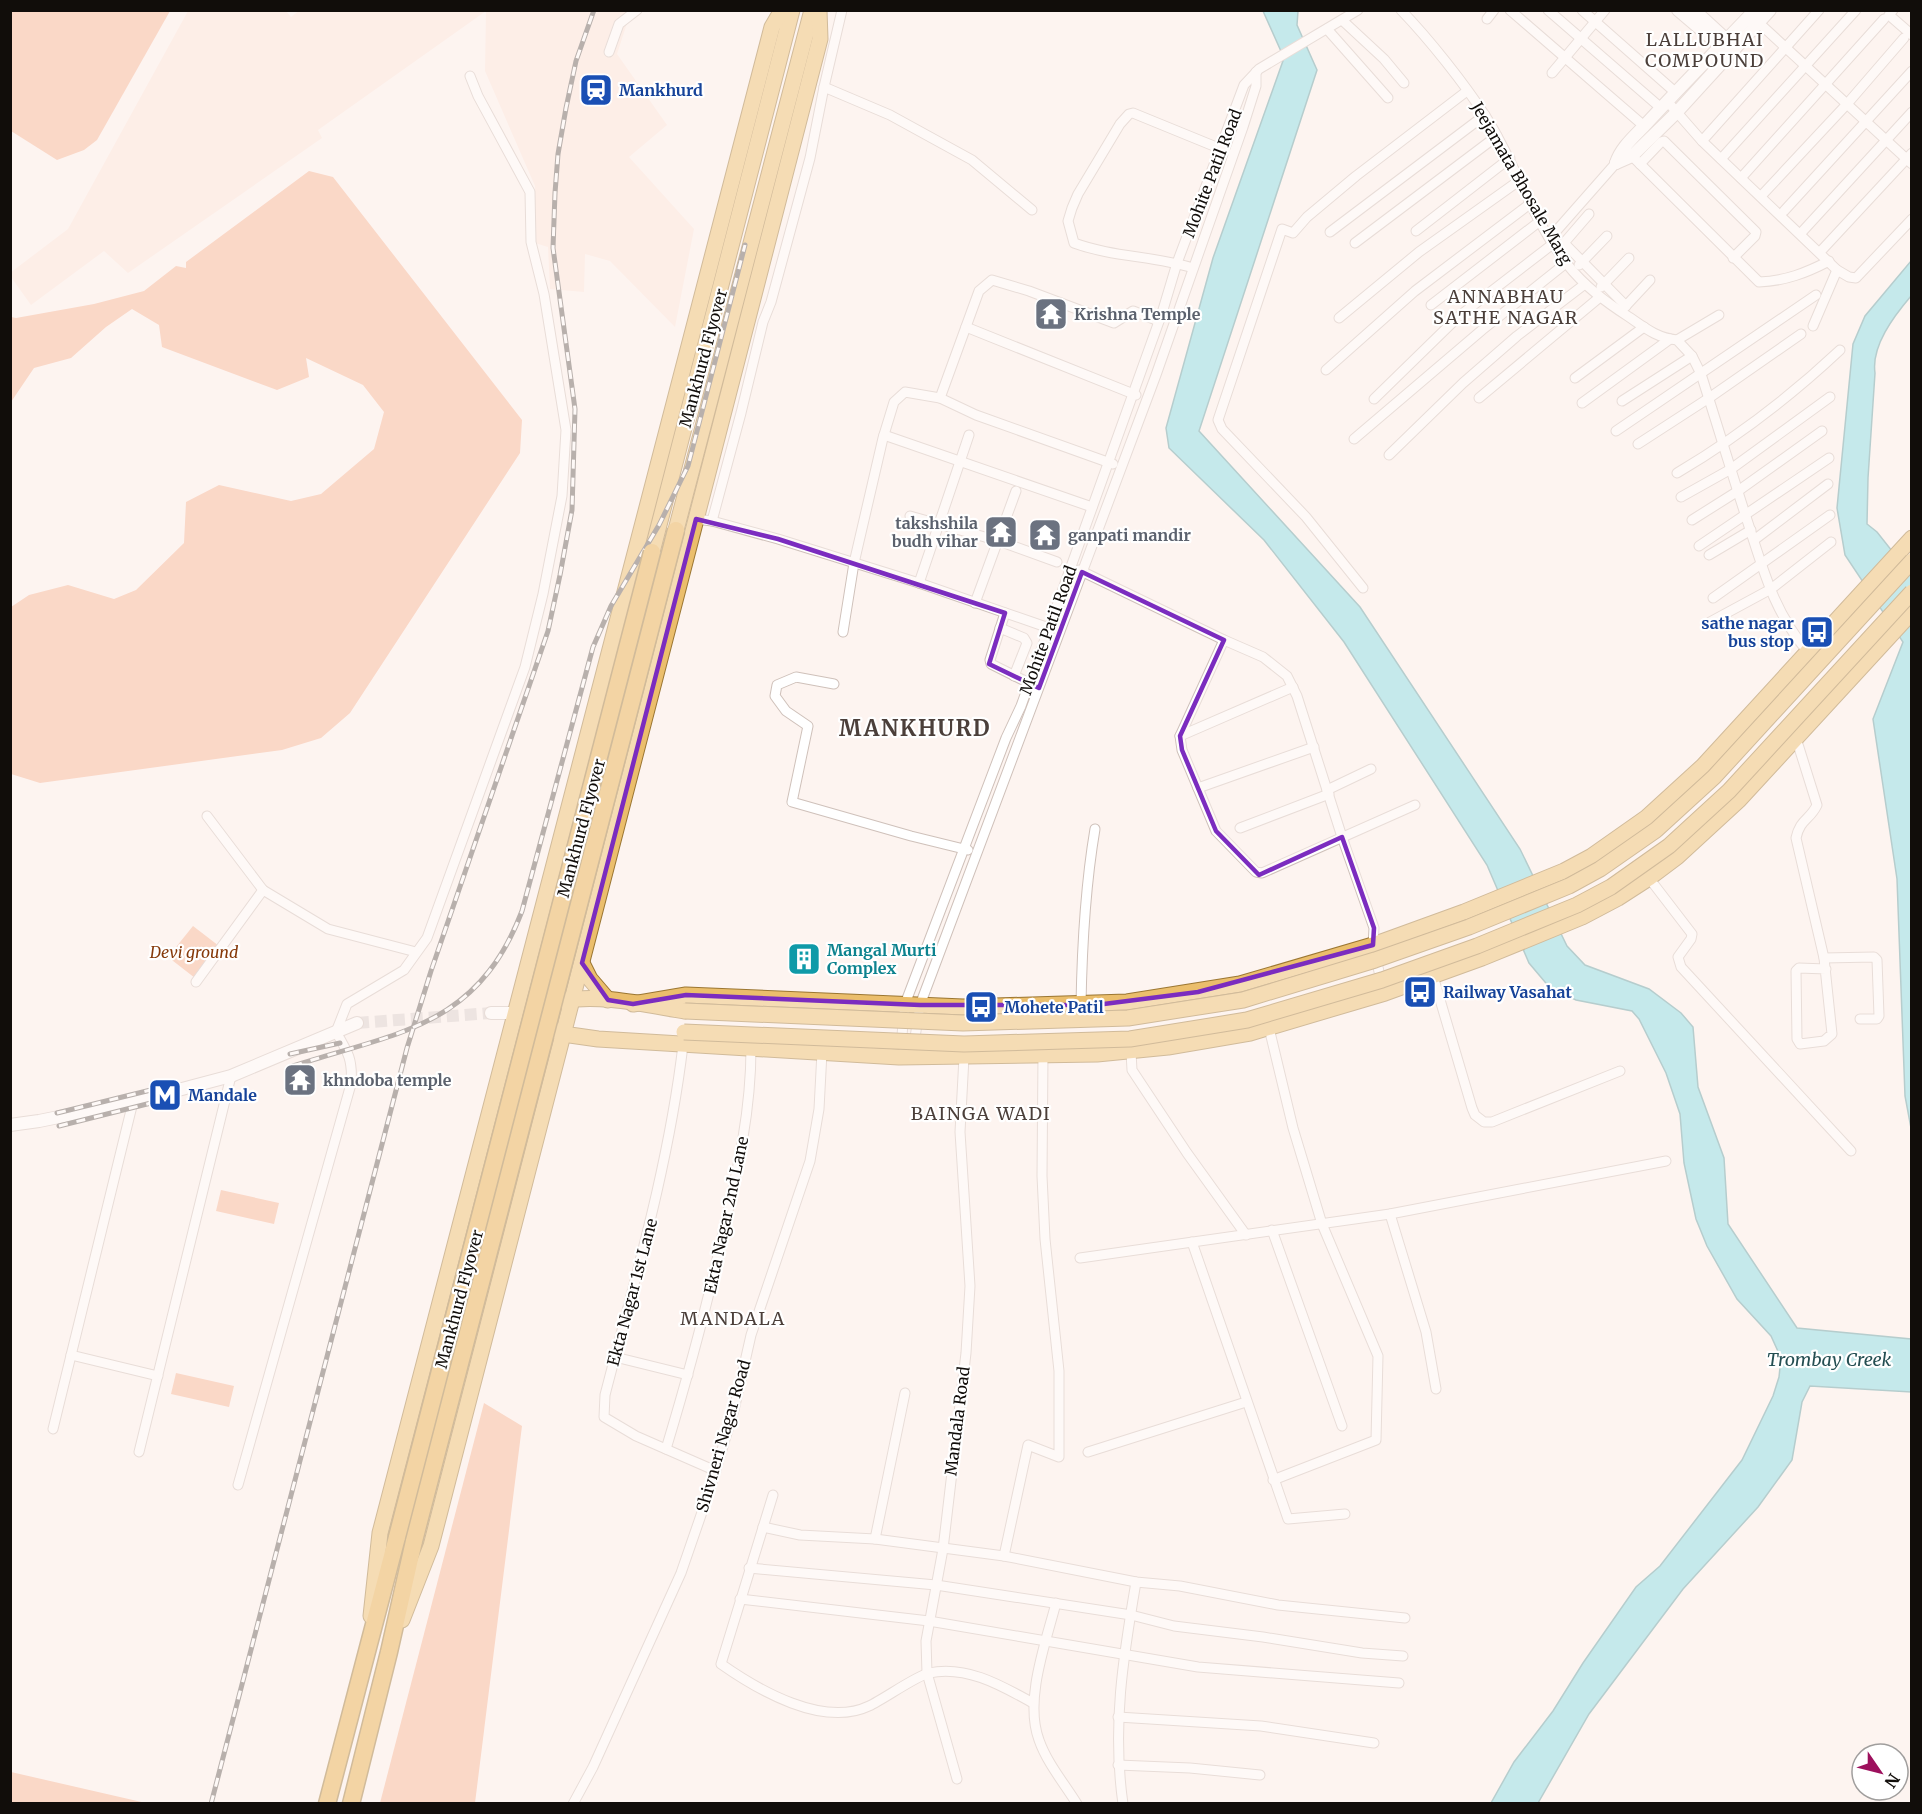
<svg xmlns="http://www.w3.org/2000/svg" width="1922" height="1814" viewBox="0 0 1922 1814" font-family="Merriweather,serif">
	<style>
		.built { fill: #fce6dc }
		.green { fill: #f6b596 }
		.water { fill: #82dce5; stroke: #609ea3; stroke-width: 1.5 }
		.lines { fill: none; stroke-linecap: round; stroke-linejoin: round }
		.tertiary-tunnel { stroke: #dad1ce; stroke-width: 12; stroke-dasharray: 12 6; stroke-linecap: butt }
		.minor-casing { stroke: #cfc1ba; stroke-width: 11 }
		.tertiary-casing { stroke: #cfc1ba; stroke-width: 14 }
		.trunk-casing { stroke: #9b7632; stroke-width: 17 }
		.motorway-casing { stroke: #9b7632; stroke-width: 19 }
		.minor { stroke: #fff; stroke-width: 9 }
		.tertiary { stroke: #fff; stroke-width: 12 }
		.trunk { stroke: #ebbe6c; stroke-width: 15 }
		.motorway { stroke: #e6ae48; stroke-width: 16 }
		.rail-casing { stroke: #645e5a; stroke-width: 5 }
		.rail { stroke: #fff; stroke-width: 3; stroke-dasharray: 9; stroke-linecap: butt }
		.trunk-bridge-casing { stroke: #9b7632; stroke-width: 17; stroke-linecap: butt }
		.motorway-bridge-casing { stroke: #9b7632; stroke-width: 19; stroke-linecap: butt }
		.trunk-bridge { stroke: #ebbe6c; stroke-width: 15 }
		.motorway-bridge { stroke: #e6ae48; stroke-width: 16 }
		.marked { fill: none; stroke: #7b2cbf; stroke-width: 4.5; stroke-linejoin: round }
		.labels { text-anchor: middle; stroke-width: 4.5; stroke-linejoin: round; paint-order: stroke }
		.transit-label { font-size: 16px; font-weight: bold; fill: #164399; stroke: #fff; text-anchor: start }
		.street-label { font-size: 16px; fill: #110d0a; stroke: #fff }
		.worship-label { font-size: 16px; font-weight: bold; fill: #5b616d; stroke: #fff; text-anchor: start }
		.culture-label { font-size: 16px; font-weight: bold; fill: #0d838f; stroke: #fff; text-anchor: start }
		.park-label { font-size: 16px; font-style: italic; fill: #863a0b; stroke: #fff }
		.neighbourhood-label { font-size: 18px; letter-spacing: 1.5px; fill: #4b3f3a; stroke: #fff }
		.water-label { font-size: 18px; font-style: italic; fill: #244e52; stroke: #fff }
		.district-label { font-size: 22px; font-weight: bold; letter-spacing: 1.5px; fill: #4b3f3a; stroke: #fff }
	</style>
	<rect width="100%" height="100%" fill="#fdf4f0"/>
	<path class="built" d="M300 10 631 11 617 54 667 125 629 157 694 229 675 327 610 261 585 254 584 292 550 289 548 247 535 243V186L485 71 486 11 318 130 322 138 128 273 104 251 31 305 11 277 10 273 68 229 188 11H286L291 17Z"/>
	<g class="green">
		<path d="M11 10H170V11L97 140 84 150 57 160 11 131Z"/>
		<path d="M309 171 333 177 522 420 520 453 350 713 321 738 282 750 40 783 11 774V607L29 595 68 585 114 599 136 590 184 543 186 502 219 485 291 501 321 494 374 449 384 412 363 385 306 358 309 377 277 390 162 347 159 325 132 309 106 327 71 358 34 368 11 402V317L16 318 94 304 144 291 176 266 186 268V262Z"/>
		<path d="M193 926 219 946 195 978 168 957Z"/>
		<path d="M221 1190 279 1203 274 1224 216 1211Z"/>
		<path d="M176 1373 234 1386 229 1407 171 1394Z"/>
		<path d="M484 1403 522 1426 475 1803H380Z"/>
		<path d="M10 1772H11L146 1803H11Z"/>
	</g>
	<g class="water">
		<path d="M1263 11H1298L1297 25 1317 70 1199 431 1360 607 1520 849 1567 946 1585 965 1649 989 1681 1013 1693 1027 1698 1087 1724 1158 1728 1224 1797 1328 1911 1339V1392L1810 1386 1802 1402 1792 1460 1758 1507 1683 1589 1589 1714 1538 1803H1491L1514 1762 1553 1711 1583 1663 1636 1587 1660 1566 1742 1460 1773 1396 1779 1377 1781 1358 1771 1336 1737 1299 1707 1246 1696 1219 1684 1163 1680 1114 1666 1073 1639 1019 1632 1011 1576 1000 1550 988 1529 963 1487 865 1344 642 1264 540 1169 448 1166 428 1213 258 1284 58Z"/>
		<path d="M1911 261V296C1894 316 1871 346 1875 373L1868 478 1867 524 1877 532 1911 575V1128L1905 1096 1897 879 1873 719 1903 642 1845 555 1837 508 1853 344 1865 316Z"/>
	</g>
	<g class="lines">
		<path class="tertiary-tunnel" d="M357 1023 491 1013"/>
		<defs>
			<g id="minor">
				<path d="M1401 10C1429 39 1464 83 1486 117 1516 164 1532 220 1567 264 1584 286 1606 302 1629 317 1645 328 1657 338 1677 340L1692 356 1701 374C1717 424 1732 474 1748 523 1764 572 1774 612 1808 652"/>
				<path d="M1510 10 1644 126"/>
				<path d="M1548 10 1661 108"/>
				<path d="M1582 10 1675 92"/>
				<path d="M1893 10 1889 15 1912 35"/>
				<path d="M1487 19 1494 10"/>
				<path d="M1342 20 1384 59 1404 83"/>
				<path d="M1759 23 1912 164"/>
				<path d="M1327 29 1388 98"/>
				<path d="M609 52 619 24 637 10"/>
				<path d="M1552 73 1605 10"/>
				<path d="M824 87 890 115 972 160 1032 210"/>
				<path d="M1667 101 1702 141 1837 270 1849 277 1856 278 1912 219"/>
				<path d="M1702 141 1819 10"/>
				<path d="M1628 152 1759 282C1785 281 1806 273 1829 261"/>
				<path d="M1721 159 1856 10"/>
				<path d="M1640 164 1661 142 1664 141 1756 232 1755 236 1733 258"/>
				<path d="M1741 178 1884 19"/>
				<path d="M1763 194 1847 104 1904 38"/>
				<path d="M1784 211 1912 71"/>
				<path d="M1589 214 1564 243 1626 306"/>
				<path d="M1416 231 1510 158"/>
				<path d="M1330 232 1485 115"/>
				<path d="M1801 233 1912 112"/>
				<path d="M1550 238 1616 163"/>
				<path d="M1355 243 1497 136"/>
				<path d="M1820 252 1912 153"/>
				<path d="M1579 265 1607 236"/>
				<path d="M1193 268C1154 256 1112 257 1074 243L1068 221 1072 208 1078 194 1120 124 1129 114 1133 113 1226 151"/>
				<path d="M1601 287 1629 258"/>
				<path d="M1431 305 1540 221"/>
				<path d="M1622 310 1650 280"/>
				<path d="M1339 318 1419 252 1520 180"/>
				<path d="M1813 326 1837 270"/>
				<path d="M966 327 1136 395"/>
				<path d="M1677 340 1719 315"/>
				<path d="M1326 370 1415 291 1531 203"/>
				<path d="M1575 378 1644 327"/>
				<path d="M940 398 979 291 992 280 1029 291 1114 323 1133 311 1159 321"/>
				<path d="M1479 398 1600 297"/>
				<path d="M1374 399 1458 317 1554 243"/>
				<path d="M1622 401 1692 356"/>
				<path d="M1582 403 1670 339"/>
				<path d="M1616 431 1816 295"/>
				<path d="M884 435 1092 507"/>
				<path d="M1354 439 1482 330 1566 263"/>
				<path d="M1638 444 1709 398 1801 334"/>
				<path d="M1389 455 1463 383 1517 336 1585 284"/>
				<path d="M1677 473C1736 438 1790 397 1840 350"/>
				<path d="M1681 497 1731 469 1830 397"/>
				<path d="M910 516 999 541 1057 562"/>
				<path d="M696 519 712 521 741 413 763 322 771 302 810 158 824 87 842 10"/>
				<path d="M1692 520 1738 491 1822 431"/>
				<path d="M712 521 778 539 919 583 1052 629"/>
				<path d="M1754 540 1828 484"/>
				<path d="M1699 546 1829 458"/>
				<path d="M1709 555 1751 530"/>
				<path d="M1079 570 1224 640 1263 657 1287 676 1297 696 1342 837 1374 928 1373 945 1382 985"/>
				<path d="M919 583 969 435"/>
				<path d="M1363 588 1306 517 1222 429 1218 420 1282 229 1293 233 1307 217 1356 176 1467 91"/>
				<path d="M1713 598 1830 515"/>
				<path d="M975 603 1016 491"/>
				<path d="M1005 613 990 660 991 664 1029 683"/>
				<path d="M1710 622 1771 589 1831 542"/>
				<path d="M1000 628 1024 638 1027 643 1014 676"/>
				<path d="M843 632 854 563 883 438 894 402 905 392 940 398 976 415 1113 464"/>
				<path d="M1224 640 1180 736 1182 750 1216 831 1256 872 1262 873 1415 805"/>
				<path d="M834 684 796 677 777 685 775 696 786 711 808 726 792 802 911 836 968 850"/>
				<path d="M1180 736 1293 687"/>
				<path d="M1796 738 1817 805C1810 820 1800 819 1796 838L1824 958 1832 1034 1824 1041 1800 1044 1797 1039 1796 971 1799 968 1826 969"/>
				<path d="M1198 788 1314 747"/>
				<path d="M1327 790 1371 769"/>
				<path d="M207 816 263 890 328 929 416 952"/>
				<path d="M1240 828 1329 794"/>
				<path d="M1649 878 1692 934 1691 939 1678 957 1681 967 1851 1151"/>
				<path d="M1824 958 1874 957 1877 960 1879 1016 1877 1019H1860"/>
				<path d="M1433 976 1472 1108 1475 1115 1484 1122H1492L1620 1071"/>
				<path d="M196 982 263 890"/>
				<path d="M1081 1005C1082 946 1085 888 1095 829"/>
				<path d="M1269 1028 1293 1128 1322 1224 1378 1356 1376 1440 1273 1480"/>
				<path d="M914 1044 920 1005 1156 375 1243 127 1256 86V72"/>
				<path d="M683 1045C669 1164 635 1279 605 1395L604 1417 636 1436 716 1471"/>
				<path d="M901 1045 905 1004 1006 738 1021 706 1162 313 1177 263 1244 85 1259 69 1358 10"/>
				<path d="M1131 1052 1132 1070 1187 1153 1246 1235"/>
				<path d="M1390 1214 1426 1332 1436 1389"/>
				<path d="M1272 1230 1342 1426"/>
				<path d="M1192 1242 1288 1519 1345 1514"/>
				<path d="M1080 1258 1390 1214 1666 1161"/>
				<path d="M71 1355 158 1376"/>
				<path d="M615 1357 688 1375"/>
				<path d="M53 1429 133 1102"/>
				<path d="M666 1449C688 1376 708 1303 724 1228 738 1169 751 1110 751 1048"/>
				<path d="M139 1452 231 1076"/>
				<path d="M1088 1452 1246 1402"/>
				<path d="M238 1485 351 1084C353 1060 348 1052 336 1032L347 1004 404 970 427 938 525 667 543 594 562 496 566 430 544 294 531 242 530 192 478 96 470 76"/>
				<path d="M773 1495 721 1664C758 1690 823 1728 869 1706 884 1699 916 1676 929 1673 967 1665 1002 1686 1033 1703"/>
				<path d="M763 1527 800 1535 875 1539 1004 1556 1136 1582 1180 1586 1278 1605 1405 1618"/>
				<path d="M875 1539 905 1393"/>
				<path d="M1004 1556 1028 1445 1059 1457V1371L1045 1239 1042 1176 1043 1055"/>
				<path d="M749 1568 936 1585 1131 1615 1174 1626 1263 1637 1362 1653 1403 1656"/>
				<path d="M740 1599 929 1621 1198 1667 1399 1683"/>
				<path d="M1056 1603C1046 1642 1024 1700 1039 1740 1047 1763 1064 1783 1077 1804"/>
				<path d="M1118 1717 1261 1726 1374 1743"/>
				<path d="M1118 1765 1190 1768 1260 1775"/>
				<path d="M957 1779 927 1673 926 1641 943 1549 966 1353 970 1286 960 1132 964 1057"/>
				<path d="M573 1804 593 1767 681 1573 710 1489 734 1410 751 1335 810 1161 819 1109 822 1052"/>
				<path d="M1123 1804C1112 1727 1123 1658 1136 1582"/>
			</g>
			<g id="tertiary">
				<path d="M1678 10 1725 50"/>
				<path d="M1694 10 1731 44"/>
				<path d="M1616 163 1632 156 1676 113 1770 10"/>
				<path d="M1616 163C1621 147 1636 135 1647 123 1682 85 1719 48 1755 10"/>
				<path d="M491 1013H515"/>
				<path d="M10 1125 39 1121 133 1102 231 1076 357 1023"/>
			</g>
			<g id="trunk">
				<path d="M676 530 812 10"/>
				<path d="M652 552 792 10"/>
				<path d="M582 963 590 979 608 1000"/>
				<path d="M565 1001C597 993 652 1006 685 1011"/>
				<path d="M633 1004 686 995 963 1007 1127 1002 1240 984 1373 945 1464 912 1564 871 1592 856 1646 818 1703 766 1912 538"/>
				<path d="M554 1030 563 1034 598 1039 899 1057 1097 1054 1168 1047 1250 1033 1385 993 1482 958 1582 917 1618 898 1649 878 1677 857 1739 800 1912 612"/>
				<path d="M371 1616 380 1533 772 27 782 10"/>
				<path d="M402 1620 431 1546 820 39 819 10"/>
			</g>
			<g id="motorway">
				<path d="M327 1804 397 1537"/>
				<path d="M351 1804 389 1652 414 1541"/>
			</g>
		</defs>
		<use href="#minor" class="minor-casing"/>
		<use href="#tertiary" class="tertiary-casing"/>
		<use href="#trunk" class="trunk-casing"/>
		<use href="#motorway" class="motorway-casing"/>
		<use href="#minor" class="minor"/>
		<use href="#tertiary" class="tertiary"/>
		<use href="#trunk" class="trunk"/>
		<use href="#motorway" class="motorway"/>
		<defs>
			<g id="rail">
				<path d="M290 1054 340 1043"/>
				<path d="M293 1066C398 1032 477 1028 522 911L593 647 611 606 659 525 688 466 745 245"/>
				<path d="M57 1113 159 1088"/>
				<path d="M59 1126 163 1100"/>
				<path d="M211 1804 407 1048 431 971 548 631 560 575 572 510 575 409 553 248 555 193 558 154 566 108 576 61 594 10"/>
			</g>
		</defs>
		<use href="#rail" class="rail-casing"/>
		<use href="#rail" class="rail"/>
		<defs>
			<g id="trunk-bridge">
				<path d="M685 1011 963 1023 1128 1018 1243 1000 1375 960 1469 927 1569 886 1600 869 1656 830 1714 777 1912 561"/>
				<path d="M684 1032 964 1044 1130 1039 1247 1020 1382 980 1477 946 1577 905 1611 887 1669 846 1729 791 1912 592"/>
			</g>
			<g id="motorway-bridge">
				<path d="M397 1537 652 552"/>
				<path d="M414 1541 676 530"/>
			</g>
		</defs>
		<use href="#trunk-bridge" class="trunk-bridge-casing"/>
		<use href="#motorway-bridge" class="motorway-bridge-casing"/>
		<use href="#trunk-bridge" class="trunk-bridge"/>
		<use href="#motorway-bridge" class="motorway-bridge"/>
	</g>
	<path d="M0 0H1922V1814H0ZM696 519 778 539 1005 613 989 664 1039 688 1082 572 1224 640 1180 736 1182 750 1216 831 1259 875 1342 837 1374 928 1373 945 1198 992 1096 1005H920L686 995 633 1004 608 1000 582 963Z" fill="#fdf4f0" fill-opacity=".55" fill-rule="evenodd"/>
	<path class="marked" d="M696 519 778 539 1005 613 989 664 1039 688 1082 572 1224 640 1180 736 1182 750 1216 831 1259 875 1342 837 1374 928 1373 945 1198 992 1096 1005H920L686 995 633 1004 608 1000 582 963Z"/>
	<defs>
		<symbol id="station-square" viewBox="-11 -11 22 22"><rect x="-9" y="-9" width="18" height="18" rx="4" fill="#1a4fb4" stroke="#fff"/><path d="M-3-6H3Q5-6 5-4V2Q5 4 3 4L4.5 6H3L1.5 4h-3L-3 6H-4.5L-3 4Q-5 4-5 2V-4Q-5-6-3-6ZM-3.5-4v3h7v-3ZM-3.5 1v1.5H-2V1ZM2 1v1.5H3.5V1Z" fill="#fff"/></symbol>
		<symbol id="temple-square" viewBox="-11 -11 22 22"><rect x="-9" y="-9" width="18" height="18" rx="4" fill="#6b7280" stroke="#fff"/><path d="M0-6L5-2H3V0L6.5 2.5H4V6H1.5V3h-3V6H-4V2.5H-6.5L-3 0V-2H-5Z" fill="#fff"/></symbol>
		<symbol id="bus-square" viewBox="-11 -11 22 22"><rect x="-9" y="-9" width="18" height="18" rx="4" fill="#1a4fb4" stroke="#fff"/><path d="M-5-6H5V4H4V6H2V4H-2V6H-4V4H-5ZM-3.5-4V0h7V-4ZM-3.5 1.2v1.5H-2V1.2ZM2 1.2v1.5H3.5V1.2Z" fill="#fff"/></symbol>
		<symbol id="building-square" viewBox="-11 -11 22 22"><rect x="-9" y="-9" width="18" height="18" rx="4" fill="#0f9aa8" stroke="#fff"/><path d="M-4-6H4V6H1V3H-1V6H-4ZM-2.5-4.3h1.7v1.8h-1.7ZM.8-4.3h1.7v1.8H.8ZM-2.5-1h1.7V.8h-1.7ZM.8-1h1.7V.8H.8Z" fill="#fff"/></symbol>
		<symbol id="metro-square" viewBox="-11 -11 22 22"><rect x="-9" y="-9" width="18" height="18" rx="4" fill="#1a4fb4" stroke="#fff"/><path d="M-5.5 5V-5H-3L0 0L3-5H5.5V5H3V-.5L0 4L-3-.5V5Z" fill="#fff"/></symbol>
	</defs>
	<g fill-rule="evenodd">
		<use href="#station-square" x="577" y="71" width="38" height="38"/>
		<use href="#temple-square" x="1032" y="295" width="38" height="38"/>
		<use href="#temple-square" x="982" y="513" width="38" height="38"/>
		<use href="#temple-square" x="1026" y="516" width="38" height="38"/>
		<use href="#bus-square" x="1798" y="613" width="38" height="38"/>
		<use href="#building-square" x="785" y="940" width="38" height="38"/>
		<use href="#bus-square" x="1401" y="973" width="38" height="38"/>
		<use href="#bus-square" x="962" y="988" width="38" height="38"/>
		<use href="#temple-square" x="281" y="1061" width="38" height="38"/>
		<use href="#metro-square" x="146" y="1076" width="38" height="38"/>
	</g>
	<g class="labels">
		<g class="transit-label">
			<text x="619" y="96">Mankhurd</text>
			<text x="1794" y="629" text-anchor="end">sathe nagar<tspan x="1794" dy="18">bus stop</tspan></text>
			<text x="1443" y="998">Railway Vasahat</text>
			<text x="1004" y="1013">Mohete Patil</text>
			<text x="188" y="1101">Mandale</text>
		</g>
		<g class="street-label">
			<text transform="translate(1212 173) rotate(-69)" y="6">Mohite Patil Road</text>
			<text transform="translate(1522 183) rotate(60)" y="6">Jeejamata Bhosale Marg</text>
			<text transform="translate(703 358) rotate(-75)" y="6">Mankhurd Flyover</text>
			<text transform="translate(1048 630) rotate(-70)" y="6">Mohite Patil Road</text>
			<text transform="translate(581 828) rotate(-75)" y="6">Mankhurd Flyover</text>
			<text transform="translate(726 1215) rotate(-78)" y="6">Ekta Nagar 2nd Lane</text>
			<text transform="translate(632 1292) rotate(-75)" y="6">Ekta Nagar 1st Lane</text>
			<text transform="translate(459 1299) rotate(-75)" y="6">Mankhurd Flyover</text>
			<text transform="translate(957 1421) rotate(-83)" y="6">Mandala Road</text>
			<text transform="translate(723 1436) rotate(-74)" y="6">Shivneri Nagar Road</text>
		</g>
		<g class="worship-label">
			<text x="1074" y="320">Krishna Temple</text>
			<text x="978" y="529" text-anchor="end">takshshila<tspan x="978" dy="18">budh vihar</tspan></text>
			<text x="1068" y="541">ganpati mandir</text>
			<text x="323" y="1086">khndoba temple</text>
		</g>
		<g class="culture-label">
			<text x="827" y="956">Mangal Murti<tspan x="827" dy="18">Complex</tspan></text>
		</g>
		<g class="park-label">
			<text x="194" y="958">Devi ground</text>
		</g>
		<g class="neighbourhood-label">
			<text x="1705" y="46">LALLUBHAI<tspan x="1705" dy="21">COMPOUND</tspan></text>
			<text x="1506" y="303">ANNABHAU<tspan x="1506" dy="21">SATHE NAGAR</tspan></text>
			<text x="981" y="1120">BAINGA WADI</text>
			<text x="733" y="1325">MANDALA</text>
		</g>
		<g class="water-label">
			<text x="1829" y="1366">Trombay Creek</text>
		</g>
		<g class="district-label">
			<text x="915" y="736">MANKHURD</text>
		</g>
	</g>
	<rect width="1922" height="1814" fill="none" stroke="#110d0a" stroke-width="24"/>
	<g transform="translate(1880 1772) rotate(125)"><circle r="28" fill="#ffffff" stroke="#a09e9d" stroke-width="1.5"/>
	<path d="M0-4.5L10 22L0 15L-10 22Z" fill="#9d105d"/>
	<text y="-9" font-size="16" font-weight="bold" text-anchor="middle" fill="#110d0a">N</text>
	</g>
</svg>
